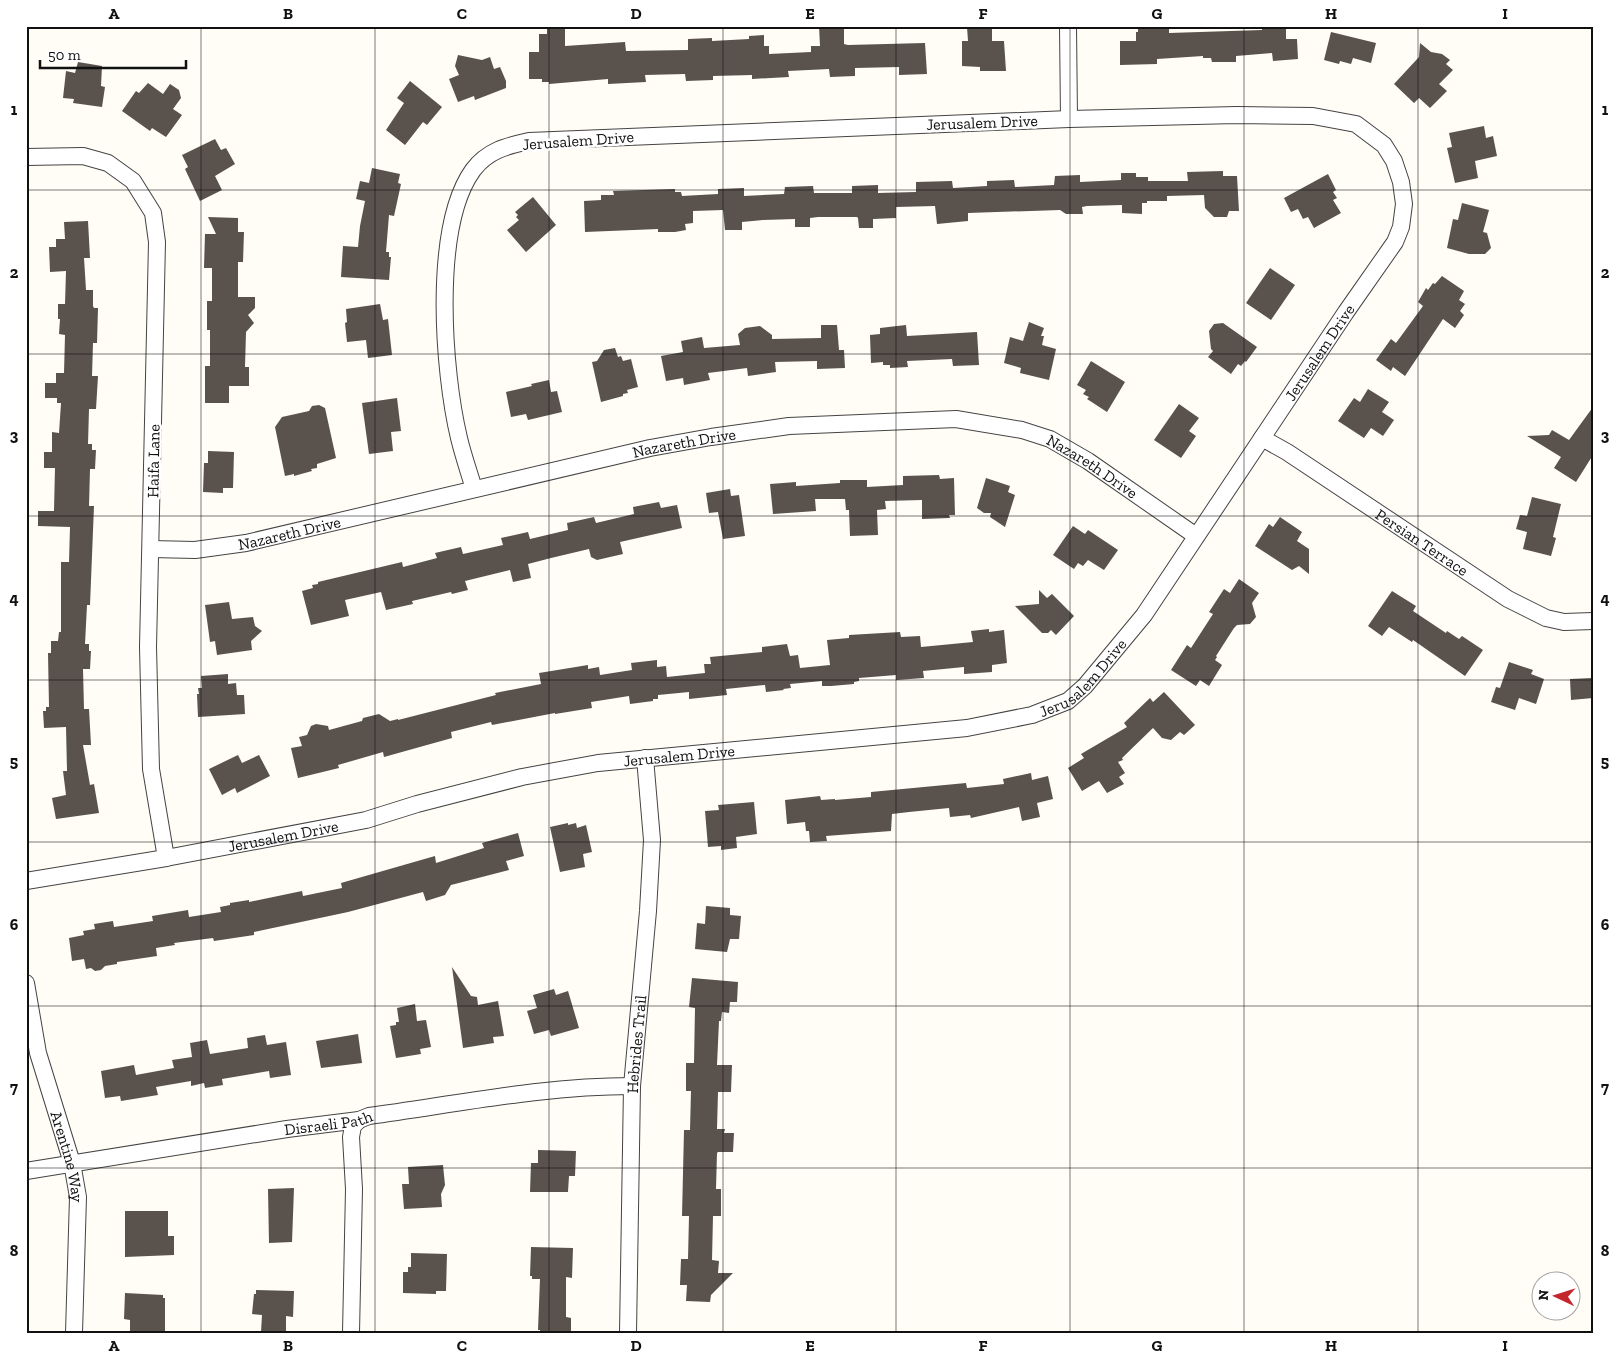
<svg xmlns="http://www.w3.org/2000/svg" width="1619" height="1359" viewBox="0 0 1619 1359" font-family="'Zilla Slab',serif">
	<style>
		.building { fill: #5a524d }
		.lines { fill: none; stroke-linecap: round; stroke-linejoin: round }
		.street-casing { stroke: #444; stroke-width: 18 }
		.street { stroke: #fff; stroke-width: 16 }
		.grid { fill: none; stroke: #111; stroke-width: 1; stroke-opacity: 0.55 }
		.labels { text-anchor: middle; stroke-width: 5; stroke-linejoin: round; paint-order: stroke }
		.street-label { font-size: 16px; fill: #111; stroke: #fff }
		.neatline { fill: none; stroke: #111; stroke-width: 2 }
		.grid-label { font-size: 16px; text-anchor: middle; font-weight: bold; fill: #111 }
	</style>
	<rect width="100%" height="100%" fill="#fffdf5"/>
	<g class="building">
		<path d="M547 26H565V46L625 42 626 51 688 50V39L712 38V41L749 39V36L764 35V46H769V54L811 52V46H820L819 26H832L834 29 844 28V44L848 45 925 43 927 74 899 75V67L855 68V76L830 77 829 69 788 71 789 77 752 79V75L713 76V80L686 81 685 74 645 75 646 82 608 84V79L549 84V82H542V79H529V52H539V34H547Z"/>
		<path d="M1138 26H1169V33L1262 30V26H1286V39H1297L1298 59 1273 61 1272 53 1236 56V62H1212L1211 58H1203V56L1157 59V64L1120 65V41H1136V32H1138Z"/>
		<path d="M967 27H992V41H1004L1006 71H980V67L962 66V41H968Z"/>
		<path d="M1331 32 1376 43 1371 63 1353 58 1351 64 1340 61 1339 64 1324 60Z"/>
		<path d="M1420 43 1431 52 1442 54 1450 60 1446 64 1453 70 1439 84 1447 91 1430 108 1419 98 1414 103 1394 84 1419 57Z"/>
		<path d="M458 55 482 60 490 57 494 69 500 67 506 81V88L475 100 474 96 458 102 449 79 459 75 455 66Z"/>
		<path d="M78 62 102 66 101 86 105 87 102 107 73 103 74 99 63 98 66 71 75 73Z"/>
		<path d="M410 81 442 107 427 125 423 122 405 145 386 130 404 103 397 98Z"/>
		<path d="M148 83 163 94 170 84 179 90 181 98 173 109 182 115 166 137 152 128 150 131 122 111 136 91 139 93Z"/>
		<path d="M1484 126 1486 138 1493 136 1497 156 1475 161 1478 178 1455 183 1447 148 1452 147 1449 133Z"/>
		<path d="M215 139 221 150 226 148 235 164 215 176 222 190 200 201 185 169 188 167 182 155Z"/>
		<path d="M372 168 400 174 398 183 401 184 394 216 389 215 386 252H389V257H391L389 280 341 277 343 246 358 247 360 226 365 201 356 199 360 181 369 183Z"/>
		<path d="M1223 171V176H1237L1239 211H1229L1227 217H1214L1205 208 1204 195 1167 196V201H1147V203H1142V214L1122 213V205L1087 206 1082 207 1083 214H1066L1060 210 968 213V221L937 224 935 206 896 207V218L873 219V228H859L858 218 857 217H818L810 218V227H795V219L763 220 742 222V230H725L723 210 693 211V223L685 224 686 230 675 232H658V229L585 232 584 201 601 200V195H614L613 191 675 189V192H681L682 196 718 194V189L744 188V196L784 194 785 187 813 186 814 193H852V186L878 185V193L916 192V182L952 181 953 188 987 186V181L1014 180 1015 187 1054 185 1055 176 1080 175V182L1121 180V173H1136V177H1148V181H1188L1187 172Z"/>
		<path d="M1328 174 1336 190 1333 192 1337 198 1333 200 1341 213 1314 228 1308 217 1303 219 1298 209 1291 212 1284 198Z"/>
		<path d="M533 197 556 225 526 252 507 230 519 220 516 217 518 215 515 212Z"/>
		<path d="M1462 203 1489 210 1483 232 1487 233 1491 248 1485 254H1469L1447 248 1453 219 1458 220Z"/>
		<path d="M208 217 238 218V232H244L243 262H238V297H255V308L248 315 254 323 246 332 245 367H249V386H229V403H205V366H210V330H207V301H212V268H204L205 234H216Z"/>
		<path d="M88 221 90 258H84L86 290H93V306L94 308H98L97 343H93L92 376H98L96 409H89L88 444H92V450H96L95 469H90L89 506H94L90 605H87L85 644H89V651H91L90 669H83L84 709H89L91 745H83L90 785 94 784 99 813 56 819 52 798 66 795 63 771H67L66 727 44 728 43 711H46V707H49L48 653H51V641H58L59 632H61V562H69L70 527 38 526V511H54L55 468H44V452H52V432L59 433 61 403H57V398H45V383H56V373H64L65 335 59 334 60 319H58V304H65L66 271 50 272 49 247H56V239H65L64 222Z"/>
		<path d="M1270 268 1295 285 1271 320 1246 303Z"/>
		<path d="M1442 276 1464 291 1459 300 1465 304 1460 311 1464 315 1455 328 1443 319 1405 376 1393 367 1391 371 1376 360 1391 339 1396 343 1423 306 1418 302 1426 288 1428 290 1433 283 1435 284Z"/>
		<path d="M380 304 383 320 388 319 392 355 368 358 366 340 347 342 345 323 347 322 346 309Z"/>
		<path d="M1029 322 1044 328 1041 336H1044L1042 345 1056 349 1049 380 1020 373 1021 368 1004 363 1010 337 1023 341Z"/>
		<path d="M1223 323 1257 347 1246 362 1245 361 1241 366 1238 364 1231 374 1208 357 1213 351 1211 349 1209 331 1214 324Z"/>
		<path d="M821 325H837L839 350H844L845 368 817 369V361L775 362 776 372 748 376 747 368 708 373 710 380 684 385 683 378 666 381 661 356 683 352 681 341 702 337 704 348 740 345 738 334 745 328 760 326 772 335V339L821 338Z"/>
		<path d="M906 325 907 336 977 332 979 365 953 366 952 359 907 361 908 367 890 368V365H883V362L871 363 870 335 880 334V328Z"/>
		<path d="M615 348 618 357 621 356 623 361 631 359 638 387 627 390 628 393 623 394V396L601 402 592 362 597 361 604 350Z"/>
		<path d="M1091 361 1125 382 1107 412 1087 399 1089 397 1083 394 1086 390 1077 385Z"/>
		<path d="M549 380 551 392 557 391 562 412 528 420 526 414 511 417 506 392 532 386 531 384Z"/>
		<path d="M1368 389 1389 402 1382 412 1394 420 1383 436 1371 428 1364 438 1338 421 1354 398 1360 402Z"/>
		<path d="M397 398 401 431 391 432 393 451 369 454 362 403Z"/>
		<path d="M1179 404 1199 418 1189 431 1196 436 1181 458 1154 440Z"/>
		<path d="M319 405 325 408 336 458 317 464V468L311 469 312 471 294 476V474L285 476 275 427 282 417 309 411 312 406Z"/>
		<path d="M1593 407V455L1576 482 1554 468 1561 457 1527 436 1549 435 1552 430 1569 440Z"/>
		<path d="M208 451 234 452 233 488H223V493L203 492 204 463H208Z"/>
		<path d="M939 475 940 479 954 478 955 515H949L950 518 922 519V500L885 501 886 509 877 510 878 535 850 536 849 510H846L845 499H815L816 511 773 514 770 484 796 482V486L840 483V480H867V487L903 485V476Z"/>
		<path d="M986 478 1010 486 1008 492 1015 495 1005 527 990 517 991 513H984L977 508Z"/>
		<path d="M730 489 731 496 739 495 745 536 723 539 718 512 709 513 706 493Z"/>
		<path d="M1532 497 1561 504 1553 537 1556 538 1551 556 1523 549 1527 532 1516 529 1520 515 1527 516Z"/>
		<path d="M659 502 661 508 677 505 682 528 620 542 623 554 597 560 591 557 589 549 551 558 528 564 531 578 513 582 510 570 465 581 468 590 452 594 451 592 412 601 413 604 386 610 381 592 345 600 349 616 311 625 302 591 313 588 312 585 318 584V582L402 562 403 567 437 558 435 553 461 547 463 554 503 545 501 538 528 532 530 539 568 530 567 523 594 517 596 523 634 514 633 507Z"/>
		<path d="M1280 517 1302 532 1297 541 1309 549V574L1299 566 1292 570 1255 546 1269 524 1273 527Z"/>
		<path d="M1073 526 1085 534 1088 530 1118 550 1104 570 1088 560 1083 566 1078 563 1074 569 1053 555Z"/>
		<path d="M1239 579 1259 593 1252 603 1256 617 1250 624 1237 625 1234 628 1216 656 1217 657 1215 660 1222 665 1209 686 1200 680 1196 686 1171 670 1187 645 1191 648 1213 614 1209 612 1224 589 1230 593Z"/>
		<path d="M1039 590 1047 598 1052 594 1074 616 1056 635 1051 630 1048 633H1042L1015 606 1039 604Z"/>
		<path d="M1392 591 1416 606 1413 611 1446 633 1447 631 1459 639 1462 636 1483 650 1465 676 1413 640 1412 642 1389 627 1382 636 1368 626Z"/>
		<path d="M229 602 232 619 253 617 255 626 262 631 251 641 252 650 217 655 215 641 210 642 205 605Z"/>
		<path d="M989 629V632L1004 630 1007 663 992 665V672L964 674V667L923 671 924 678 896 680V675L859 678V681L854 682V684L831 686H822V681L790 684 791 688 783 689 784 690 766 692 765 685 726 689 727 695 689 699V692L658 695V699H653V701L630 704 629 696 591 702 592 708 555 714V713L492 725 491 722 451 732 452 738 384 757 383 752 338 765 339 768 298 778 291 748 302 746 299 737 307 735 311 726 316 724 328 726 329 730 362 721 363 718 379 714 390 721 398 719V720L496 695 495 693 541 684 539 673 588 665V669L599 667 600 675 632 670 631 663 657 660V667L666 666 667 677 705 673 704 664H711L710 657 762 652V647L787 644 790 656 798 655 800 668 830 665 827 640 849 638V635L900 632 901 637 920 636 921 647 973 642 971 631Z"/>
		<path d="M1509 662 1533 670 1531 674 1544 679 1536 704 1519 698 1515 710 1491 702 1496 687 1500 688Z"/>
		<path d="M228 674V684L236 683 237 695H244L245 714 198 717 197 694H199L198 688H202L201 676Z"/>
		<path d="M1593 678V698L1571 700 1570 679Z"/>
		<path d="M1164 692 1195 725 1184 735 1180 732 1171 740 1162 738 1153 728 1122 758 1123 760 1118 762 1125 773 1119 777 1124 784 1107 793 1099 781 1082 791 1068 768 1084 758 1081 754 1127 727 1124 723 1150 698 1153 702Z"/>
		<path d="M238 755 242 763 259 755 270 776 237 793 235 788 222 795 209 769Z"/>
		<path d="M1031 773 1032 780 1048 776 1053 799 1037 803 1040 817 1022 821 1019 807 971 818 970 815 950 817 949 808 909 812 892 814 891 831 826 836 827 841 810 842 809 831H806L805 822 787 824 785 800 820 796 821 800 835 799V800L871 797V792L966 783 967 788 1004 784 1003 779Z"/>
		<path d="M754 802 757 834 736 837 737 848 721 850V846L708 847 705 811 719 810 718 805Z"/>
		<path d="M568 823V825L576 823 577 828 586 825 592 852 583 854 585 867 560 872 550 827Z"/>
		<path d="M518 833 524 856 506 861 509 870 451 885 445 895 426 901 423 892 348 912 254 932V935L214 941 213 938 174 943 175 945 156 948 157 956 117 962V964L105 966 101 970 95 971 91 968 86 969 84 959 72 961 69 938 84 935 83 931 95 929 94 924 113 921 114 927 153 921 152 916 188 910 189 917 221 912 220 907 230 905V903L249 900V902L302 891 303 896 342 888 341 883 435 856 436 863 484 848 482 843Z"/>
		<path d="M706 906 730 908V915L741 916 739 939H730L727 952 695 949 697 923 705 924Z"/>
		<path d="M452 967 471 996 477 997 478 1005 498 1001 504 1036 493 1037 494 1043 463 1048Z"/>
		<path d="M692 978 738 982 737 1002H730L729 1013 722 1012 721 1021H719L717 1065H732L731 1092H718L717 1129H725L724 1133H734L733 1152H718L717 1153 716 1189H721V1216H713L712 1260 719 1261 718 1273H733L711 1295 710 1302 686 1301 687 1285H680L681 1259H688L689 1216H682L684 1130H690L691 1091H686V1063H694L695 1008 689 1007Z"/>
		<path d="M554 989 556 995 568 991 579 1028 551 1036 549 1030 534 1034 527 1011 537 1008 533 995Z"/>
		<path d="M415 1004 417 1021 426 1020 431 1047 420 1049 421 1054 396 1058 390 1026 396 1025V1022H399L397 1008Z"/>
		<path d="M358 1034 362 1063 321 1068 316 1041Z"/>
		<path d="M265 1035 267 1045 286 1042 291 1075 270 1078 269 1071 222 1079 223 1085 205 1088 204 1083 191 1086V1081L156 1087 158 1095 121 1101 120 1096 105 1098 101 1071 134 1065 136 1075 174 1068 172 1060 192 1057 190 1043 207 1040 210 1054 248 1048 247 1038Z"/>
		<path d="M538 1150 576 1151 575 1176H569L568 1192H530L531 1163H538Z"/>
		<path d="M443 1165 445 1185 441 1194 442 1207 404 1209 402 1184H409L408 1167Z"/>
		<path d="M294 1188 292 1242 269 1243 268 1189Z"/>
		<path d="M125 1211H168V1236H174V1255L125 1257Z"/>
		<path d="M531 1247 573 1248 572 1278 566 1277V1317L571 1318V1333H540V1330H538L540 1279H532V1276H530Z"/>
		<path d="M411 1253 447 1254 446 1291H436V1294L403 1293V1272H408V1267H411Z"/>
		<path d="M256 1290 294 1291 293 1317 286 1316V1333L261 1332 262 1315 252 1314 254 1294H256Z"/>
		<path d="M125 1293 163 1295V1298H165V1333H130V1320L124 1319Z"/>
	</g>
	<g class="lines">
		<defs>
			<g id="street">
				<path d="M1068 26 1069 119"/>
				<path d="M26 157 83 156 108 163 133 181 153 213 157 242 148 647 151 769 166 858"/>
				<path id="s1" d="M1262 438 1287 452 1508 599 1546 618 1564 622 1593 621"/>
				<path id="s2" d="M151 549 195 550 246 543 650 448 711 437 789 426 956 419 1022 430 1050 439 1088 461 1196 536"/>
				<path id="s3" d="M26 881 166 858 366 820 417 804 522 777 598 763 967 728 1032 715 1068 701 1085 686 1144 615 1346 312 1395 242 1401 227 1404 204 1401 182 1394 161 1384 145 1356 124 1313 116 1237 115 1069 119 529 141C507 146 488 150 473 170 432 227 443 371 459 438 463 455 469 472 474 489"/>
				<path id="s4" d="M26 983 38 1053 72 1163 78 1197 74 1333"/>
				<path id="s5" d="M26 1171 287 1129 359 1120 369 1116C457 1104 544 1086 632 1086"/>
				<path d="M351 1333 354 1189 351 1137 353 1126 359 1120"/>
				<path id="s6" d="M628 1333 632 1086 648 911 652 840 645 758"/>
			</g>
		</defs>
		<use href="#street" class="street-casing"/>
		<use href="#street" class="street"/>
	</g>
	<path class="grid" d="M201 26V1333M375 26V1333M549 26V1333M723 26V1333M896 26V1333M1070 26V1333M1244 26V1333M1418 26V1333M26 190H1593M26 354H1593M26 516H1593M26 680H1593M26 842H1593M26 1006H1593M26 1168H1593"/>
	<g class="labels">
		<g class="street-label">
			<text transform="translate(982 122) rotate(-2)" y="6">Jerusalem Drive</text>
			<text transform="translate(578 140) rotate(-4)" y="6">Jerusalem Drive</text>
			<text dy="6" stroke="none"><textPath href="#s3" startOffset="1491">Jerusalem Drive</textPath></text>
			<text dy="6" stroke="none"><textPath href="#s2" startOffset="545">Nazareth Drive</textPath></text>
			<text transform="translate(153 461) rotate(-89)" y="6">Haifa Lane</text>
			<text dy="6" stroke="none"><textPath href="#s2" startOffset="965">Nazareth Drive</textPath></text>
			<text dy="6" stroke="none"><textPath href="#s2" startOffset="140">Nazareth Drive</textPath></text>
			<text dy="6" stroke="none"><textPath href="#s1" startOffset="191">Persian Terrace</textPath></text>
			<text dy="6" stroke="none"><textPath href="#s3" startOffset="1086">Jerusalem Drive</textPath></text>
			<text dy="6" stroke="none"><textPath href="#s3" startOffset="666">Jerusalem Drive</textPath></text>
			<text dy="6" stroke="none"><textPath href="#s3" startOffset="261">Jerusalem Drive</textPath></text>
			<text dy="6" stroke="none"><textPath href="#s6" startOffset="289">Hebrides Trail</textPath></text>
			<text dy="6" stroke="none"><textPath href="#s5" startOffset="306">Disraeli Path</textPath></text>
			<text dy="6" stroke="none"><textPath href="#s4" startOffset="179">Arentine Way</textPath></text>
		</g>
	</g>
	<rect width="1619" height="1359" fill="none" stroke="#ffffff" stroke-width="55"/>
	<g transform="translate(1556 1296) rotate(274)"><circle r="24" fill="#ffffff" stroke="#a0a0a0"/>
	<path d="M0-4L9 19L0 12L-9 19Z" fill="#c4262e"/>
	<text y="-8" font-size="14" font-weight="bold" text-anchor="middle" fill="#111111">N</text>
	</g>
	<path d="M40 60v8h146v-8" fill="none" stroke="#111111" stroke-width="2.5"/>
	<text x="48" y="60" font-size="15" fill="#111111" stroke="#ffffff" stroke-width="4" paint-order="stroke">50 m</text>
	<rect x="28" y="28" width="1564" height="1304" class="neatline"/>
	<g class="grid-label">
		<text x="114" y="19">A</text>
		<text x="288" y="19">B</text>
		<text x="462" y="19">C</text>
		<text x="636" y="19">D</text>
		<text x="810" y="19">E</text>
		<text x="983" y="19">F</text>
		<text x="1157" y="19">G</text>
		<text x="1331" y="19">H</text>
		<text x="1505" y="19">I</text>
		<text x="14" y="115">1</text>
		<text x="1605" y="115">1</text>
		<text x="14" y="278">2</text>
		<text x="1605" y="278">2</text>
		<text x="14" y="441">3</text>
		<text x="1605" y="441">3</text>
		<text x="14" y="604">4</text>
		<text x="1605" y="604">4</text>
		<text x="14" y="767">5</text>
		<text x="1605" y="767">5</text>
		<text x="14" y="930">6</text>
		<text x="1605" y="930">6</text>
		<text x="14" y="1093">7</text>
		<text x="1605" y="1093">7</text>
		<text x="14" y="1256">8</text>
		<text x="1605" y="1256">8</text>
		<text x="114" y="1351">A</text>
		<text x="288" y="1351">B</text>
		<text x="462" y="1351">C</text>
		<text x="636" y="1351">D</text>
		<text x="810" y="1351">E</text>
		<text x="983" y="1351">F</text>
		<text x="1157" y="1351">G</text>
		<text x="1331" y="1351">H</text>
		<text x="1505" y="1351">I</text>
	</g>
</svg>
